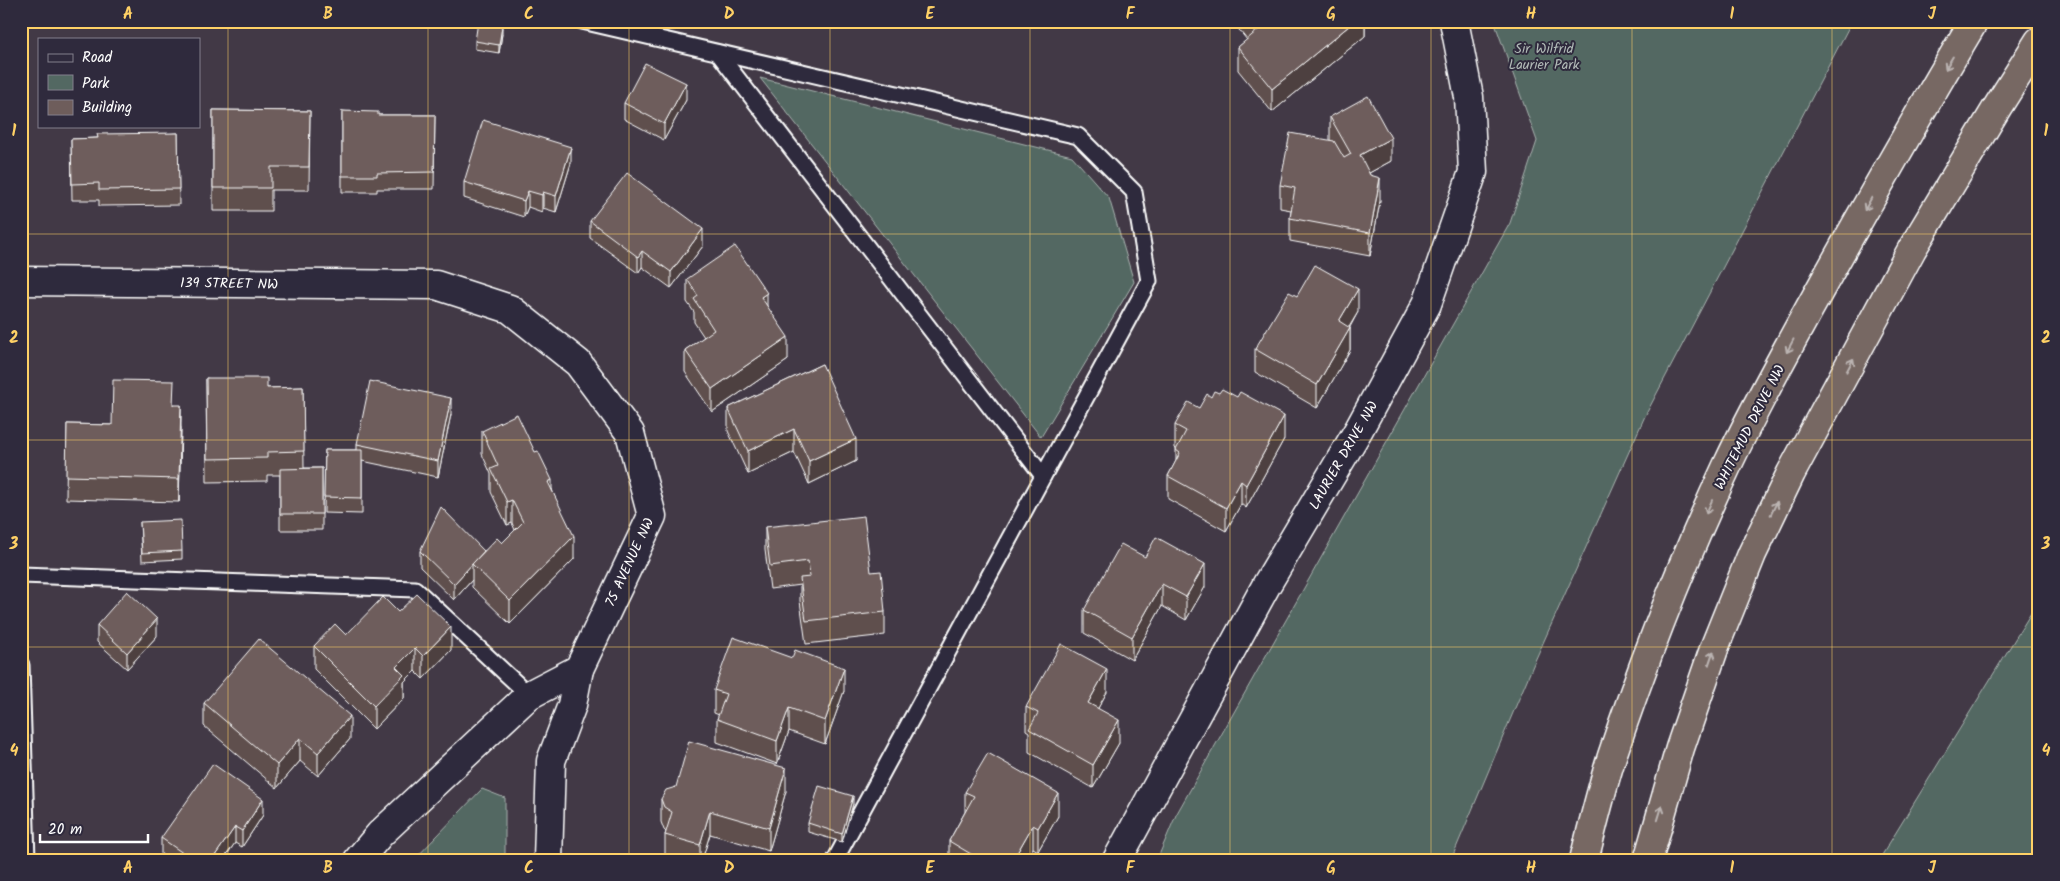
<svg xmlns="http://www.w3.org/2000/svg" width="2060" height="881" viewBox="0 0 2060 881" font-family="Kalam,sans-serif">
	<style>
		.green { fill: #536862; stroke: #a9b4b0 }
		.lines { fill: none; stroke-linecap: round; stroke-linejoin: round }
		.service-casing { stroke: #fff; stroke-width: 19 }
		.minor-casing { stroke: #fff; stroke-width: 31 }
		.motorway-casing { stroke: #fff; stroke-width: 31 }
		.service { stroke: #2f2a3d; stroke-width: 15 }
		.minor { stroke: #2f2a3d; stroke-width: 28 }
		.motorway { stroke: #776864; stroke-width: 28 }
		.wall { fill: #5f504e; stroke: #fff }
		.shaded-wall { fill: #4d4140; stroke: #fff }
		.building { fill: #6e5d5b; stroke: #fff }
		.oneway { stroke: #bbb4b2 }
		.grid { fill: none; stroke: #ffd166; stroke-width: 1; stroke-opacity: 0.55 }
		.labels { text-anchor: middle; stroke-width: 4; stroke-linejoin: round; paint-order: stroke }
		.park-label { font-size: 14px; fill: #b2bbb8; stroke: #2f2a3d }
		.street-label { font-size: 14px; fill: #fff; stroke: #2f2a3d }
		.neatline { fill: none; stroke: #ffd166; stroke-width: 2 }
		.grid-label { font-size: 16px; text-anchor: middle; font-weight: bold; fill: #ffd166 }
	</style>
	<rect width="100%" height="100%" fill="#423946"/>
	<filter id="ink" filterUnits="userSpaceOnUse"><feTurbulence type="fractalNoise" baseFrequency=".02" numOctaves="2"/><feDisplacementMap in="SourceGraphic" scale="10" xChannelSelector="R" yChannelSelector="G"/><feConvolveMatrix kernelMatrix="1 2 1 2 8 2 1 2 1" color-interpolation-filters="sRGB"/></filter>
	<g filter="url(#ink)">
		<g class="green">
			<path d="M1494 21H1852L1645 416 1534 663 1451 860H1157L1176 815 1510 223 1537 141Z"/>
			<path d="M760 78 1072 156 1109 198 1134 282 1041 437Z"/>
			<path d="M2039 600V860H1879Z"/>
			<path d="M482 789 505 798V860H414Z"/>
		</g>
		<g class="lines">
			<defs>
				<g id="service">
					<path d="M582 21 1078 136 1134 192 1149 281 835 860"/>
					<path d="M718 53 1043 476"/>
					<path d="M21 575 415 589 529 695"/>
					<path d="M21 665 27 860"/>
				</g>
				<g id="minor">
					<path d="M21 281 436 285 510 309 578 363 630 433 652 516 579 669 529 695 380 834 358 860"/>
					<path d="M548 860 551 761 572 705 579 669"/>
					<path d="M1117 860 1267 584 1359 429 1427 304 1473 172 1469 97 1454 21"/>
				</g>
				<g id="motorway">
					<path d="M1584 860C1593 825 1601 790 1612 756 1645 657 1683 560 1727 466 1756 404 1790 344 1823 284 1872 196 1922 108 1974 21"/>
					<path d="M1648 860 1680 748 1715 646 1752 554 1791 473 1912 249 1998 106 2039 41"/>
				</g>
			</defs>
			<use href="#service" class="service-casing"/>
			<use href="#minor" class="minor-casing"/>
			<use href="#motorway" class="motorway-casing"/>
			<use href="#service" class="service"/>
			<use href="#minor" class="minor"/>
			<use href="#motorway" class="motorway"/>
		</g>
		<g class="wall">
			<path d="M1232 21H1365V36L1272 112 1238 70V47L1247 40Z"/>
			<path d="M502 34 499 53 475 49V41Z"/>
			<path d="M686 100 664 140 624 119V103Z"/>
			<path d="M213 110 310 111 309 190H271V211H213Z"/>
			<path d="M342 111 378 115H435L434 189H377V192H342Z"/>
			<path d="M1330 117 1391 161 1369 173 1380 201 1370 256 1290 241V218L1291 210 1280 208V185L1330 140Z"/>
			<path d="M178 133 179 205 99 206V200H72L71 139 97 138Z"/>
			<path d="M571 163 556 212 543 208 542 212 528 207 524 217 464 198V182Z"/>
			<path d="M590 221 703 246 671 288 642 267 638 273 590 238Z"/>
			<path d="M687 279 767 306 788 360 712 412 685 372V350L704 337 694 322V312L687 302Z"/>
			<path d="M1297 296 1358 312 1350 327V350L1317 408 1255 372V349Z"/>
			<path d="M822 364 856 461 809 484 794 452 748 474 728 431V408Z"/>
			<path d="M206 378 267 388 303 387 304 468H322V530H280V475H267V481L207 482Z"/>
			<path d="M174 405 181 428 179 502 66 499 67 424 112 425Z"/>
			<path d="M1199 408 1284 439 1246 508 1241 504 1226 531 1168 499V476L1176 461V449L1175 448V425Z"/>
			<path d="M451 414 438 477 362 461V514L324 513 325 450H357V444Z"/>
			<path d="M482 431 552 489 574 559 510 624 472 587V580L454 600 420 567V551H484L502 543 515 530 512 523 507 525 491 492V474L482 454Z"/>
			<path d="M140 522 182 551V559L142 561Z"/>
			<path d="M765 527 871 572 885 612V635L806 644 800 601V585L770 589 765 550Z"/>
			<path d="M1145 557 1205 587 1186 620 1162 606 1132 660 1084 633V610Z"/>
			<path d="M398 612 451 650 423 679 415 671 404 682V698L374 729 314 669V646L346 635Z"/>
			<path d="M97 625 157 636 127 669 97 642Z"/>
			<path d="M714 690 844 691 825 744 789 731 777 764 717 742V719L719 715 714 713Z"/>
			<path d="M1107 692 1098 708 1119 743 1093 788 1029 752V732L1026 730V707Z"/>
			<path d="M204 703 350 739 318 776 300 761 277 788 204 726Z"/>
			<path d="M786 791 769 851 710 834 702 860H671L665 858V835L666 832 664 830 661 822V799Z"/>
			<path d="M965 792 1058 816 1038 851 1033 848 1026 860H949V841L965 812Z"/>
			<path d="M853 804 842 842 808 832V823Z"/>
			<path d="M263 815 242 847 235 843 223 860H169L161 854V838Z"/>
		</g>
		<g class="shaded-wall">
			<path d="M1355 21H1365V36L1272 112V89Z"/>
			<path d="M502 26V34L499 53V45Z"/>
			<path d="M686 83V100L664 140V124Z"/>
			<path d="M1391 138V161L1360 178V155Z"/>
			<path d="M571 147V163L556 212V196Z"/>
			<path d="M1380 178V201L1370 256V233Z"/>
			<path d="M528 191V207L524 217V201Z"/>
			<path d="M543 192V208L542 212V195Z"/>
			<path d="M703 229V246L671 288V272Z"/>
			<path d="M642 251V267L638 273V257Z"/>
			<path d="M1358 289V312L1339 344V321Z"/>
			<path d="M767 293V316L761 297Z"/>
			<path d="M1350 328V350L1317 408V385Z"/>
			<path d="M788 337V360L712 412V389Z"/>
			<path d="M451 398V414L438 477V461Z"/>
			<path d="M181 405V428L179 502V479Z"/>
			<path d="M1284 416V439L1246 508V485Z"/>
			<path d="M794 429V452L748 474V451Z"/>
			<path d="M856 439V461L809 484V461Z"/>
			<path d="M552 480V503L548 482Z"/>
			<path d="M1241 481V504L1226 531V508Z"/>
			<path d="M512 500V523L507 525V502Z"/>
			<path d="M574 536V559L510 624V601Z"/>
			<path d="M472 564V580L454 600V584Z"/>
			<path d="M1205 564V587L1186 620V597Z"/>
			<path d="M1162 584V606L1132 660V637Z"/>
			<path d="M157 619V636L127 669V653Z"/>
			<path d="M451 627V650L423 679V656Z"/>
			<path d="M415 648V671L404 682V698L374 729V706L396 667Z"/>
			<path d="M844 668V691L825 744V721Z"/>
			<path d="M1107 669V692L1088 726V703Z"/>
			<path d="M789 708V731L777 764V741Z"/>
			<path d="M350 716V739L318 776V753Z"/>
			<path d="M1119 720V743L1093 788V765Z"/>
			<path d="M300 738V761L277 788V765Z"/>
			<path d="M786 768V791L769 851V828Z"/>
			<path d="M1058 793V816L1038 851V828Z"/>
			<path d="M853 796V804L842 842V834Z"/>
			<path d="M263 799V815L242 847V831Z"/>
			<path d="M710 811V834L702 860H700V845Z"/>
			<path d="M1033 825V848L1026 860H1013Z"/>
			<path d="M235 827V843L223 860H212Z"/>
		</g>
		<g class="building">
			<path d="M1250 21H1355L1272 89 1238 47 1258 30Z"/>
			<path d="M478 22 502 26 499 45 475 41Z"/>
			<path d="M645 63 686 83 664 124 624 103Z"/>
			<path d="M1368 96 1391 138 1360 155 1370 175 1380 178 1370 233 1290 218 1295 188 1280 185 1290 133 1334 141 1344 158 1351 154 1330 117Z"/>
			<path d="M213 110 310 111 309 167H271V188H213Z"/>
			<path d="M342 111 378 112V115H435L434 172 377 173V176H342Z"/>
			<path d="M483 120 571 147 556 196 543 192 542 195 528 191 524 201 464 182Z"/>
			<path d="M178 133 179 189 99 190V183L72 184 71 139 98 138 97 134Z"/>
			<path d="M627 173 703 229 671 272 642 251 638 257 590 221Z"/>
			<path d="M735 246 767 293 761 297 788 337 712 389 685 350 714 330 694 299 698 296 687 279Z"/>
			<path d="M1315 265 1358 289 1339 321 1350 328 1317 385 1255 349 1289 292 1297 296Z"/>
			<path d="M822 364 856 439 809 461 794 429 748 451 728 408Z"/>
			<path d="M206 378H267V388L303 387 304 451 267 452V458L207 459Z"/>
			<path d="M113 380 174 381 173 405H181L179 479 66 476 67 424 112 425Z"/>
			<path d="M370 381 451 398 438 461 357 444Z"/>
			<path d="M1222 389 1237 397 1240 392 1284 416 1246 485 1241 481 1226 508 1168 476 1180 453 1176 450 1186 431 1175 425 1188 402 1199 408 1207 394 1211 397 1214 391 1219 393Z"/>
			<path d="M517 414 535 452 538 451 552 480 548 482 574 536 510 601 472 564 497 538 502 543 523 522 512 500 507 502 491 469 498 466 482 431Z"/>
			<path d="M325 450H362V498L324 497Z"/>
			<path d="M322 468V514H280V469Z"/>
			<path d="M441 507 484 551 454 584 420 551Z"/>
			<path d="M864 516 871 572 881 571 885 612 806 621 800 578 810 577 808 561 770 566 765 527Z"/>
			<path d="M181 520 182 551 142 553 140 522Z"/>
			<path d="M1156 537 1205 564 1186 597 1162 584 1132 637 1084 610 1121 544 1145 557Z"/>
			<path d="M127 591 157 619 127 653 97 625Z"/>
			<path d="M417 594 451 627 423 656 415 648 396 667 404 675 374 706 314 646 335 624 346 635 383 597 398 612Z"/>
			<path d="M733 637 792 658 795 650 844 668 825 721 789 708 777 741 717 719 726 694 714 690Z"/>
			<path d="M259 639 350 716 318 753 300 738 277 765 204 703Z"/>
			<path d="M1061 644 1107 669 1088 703 1119 720 1093 765 1029 729 1038 713 1026 707Z"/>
			<path d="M689 741 786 768 769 828 710 811 700 845 665 835 672 812 664 807 661 799 666 790 676 787Z"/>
			<path d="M988 753 1058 793 1038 828 1033 825 1013 860H981L949 841 974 796 965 792Z"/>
			<path d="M213 764 263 799 242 831 235 827 212 860H193L161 838Z"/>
			<path d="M819 786 853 796 842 834 808 823Z"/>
		</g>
		<defs><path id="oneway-shaft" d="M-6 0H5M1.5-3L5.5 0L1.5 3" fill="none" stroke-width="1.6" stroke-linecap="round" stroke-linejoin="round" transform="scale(1.25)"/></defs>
		<g class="oneway">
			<use href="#oneway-shaft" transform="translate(1949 63) rotate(121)"/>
			<use href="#oneway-shaft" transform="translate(1868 204) rotate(119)"/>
			<use href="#oneway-shaft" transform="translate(1790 346) rotate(118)"/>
			<use href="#oneway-shaft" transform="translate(1850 365) rotate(-62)"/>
			<use href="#oneway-shaft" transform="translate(1709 507) rotate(114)"/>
			<use href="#oneway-shaft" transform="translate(1774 508) rotate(-64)"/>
			<use href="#oneway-shaft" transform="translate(1711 658) rotate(-71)"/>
			<use href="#oneway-shaft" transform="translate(1660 813) rotate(-73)"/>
		</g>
	</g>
	<path class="grid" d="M228 21V860M428 21V860M629 21V860M830 21V860M1030 21V860M1230 21V860M1431 21V860M1632 21V860M1832 21V860M21 234H2039M21 440H2039M21 647H2039"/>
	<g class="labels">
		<g class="park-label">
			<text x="1544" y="53">Sir Wilfrid<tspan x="1544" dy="16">Laurier Park</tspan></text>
		</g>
		<g class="street-label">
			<text transform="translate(229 283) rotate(1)" y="5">139 STREET NW</text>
			<text transform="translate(1749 427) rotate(-63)" y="5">WHITEMUD DRIVE NW</text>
			<text transform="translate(1343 455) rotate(-60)" y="5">LAURIER DRIVE NW</text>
			<text transform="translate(629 562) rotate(-65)" y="5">75 AVENUE NW</text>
		</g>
	</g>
	<rect width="2060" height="881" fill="none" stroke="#2f2a3d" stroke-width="55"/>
	<rect x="38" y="38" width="162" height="90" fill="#2f2a3d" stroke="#827f8b"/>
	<rect x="48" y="54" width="25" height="8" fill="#2f2a3d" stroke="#827f8b"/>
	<text x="82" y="62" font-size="15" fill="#ffffff">Road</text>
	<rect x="48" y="75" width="25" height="15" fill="#536862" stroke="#827f8b"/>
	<text x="82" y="88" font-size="15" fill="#ffffff">Park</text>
	<rect x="48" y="100" width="25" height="15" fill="#6e5d5b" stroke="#827f8b"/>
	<text x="82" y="112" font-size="15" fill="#ffffff">Building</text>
	<path d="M40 834v8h108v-8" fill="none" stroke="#ffffff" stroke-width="2.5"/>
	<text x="48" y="834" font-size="15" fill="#ffffff" stroke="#2f2a3d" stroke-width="4" paint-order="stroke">20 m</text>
	<rect x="28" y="28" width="2004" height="826" class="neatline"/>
	<g class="grid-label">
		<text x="128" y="19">A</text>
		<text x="328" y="19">B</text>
		<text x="529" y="19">C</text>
		<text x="729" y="19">D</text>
		<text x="930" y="19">E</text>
		<text x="1130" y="19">F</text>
		<text x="1331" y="19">G</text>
		<text x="1531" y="19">H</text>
		<text x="1732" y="19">I</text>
		<text x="1932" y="19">J</text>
		<text x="14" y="136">1</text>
		<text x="2046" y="136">1</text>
		<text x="14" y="343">2</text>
		<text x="2046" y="343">2</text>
		<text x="14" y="549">3</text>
		<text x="2046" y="549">3</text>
		<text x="14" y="756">4</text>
		<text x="2046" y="756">4</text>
		<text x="128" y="873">A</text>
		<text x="328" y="873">B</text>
		<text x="529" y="873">C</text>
		<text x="729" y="873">D</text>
		<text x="930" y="873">E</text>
		<text x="1130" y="873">F</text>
		<text x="1331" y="873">G</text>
		<text x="1531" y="873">H</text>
		<text x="1732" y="873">I</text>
		<text x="1932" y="873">J</text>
	</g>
</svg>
